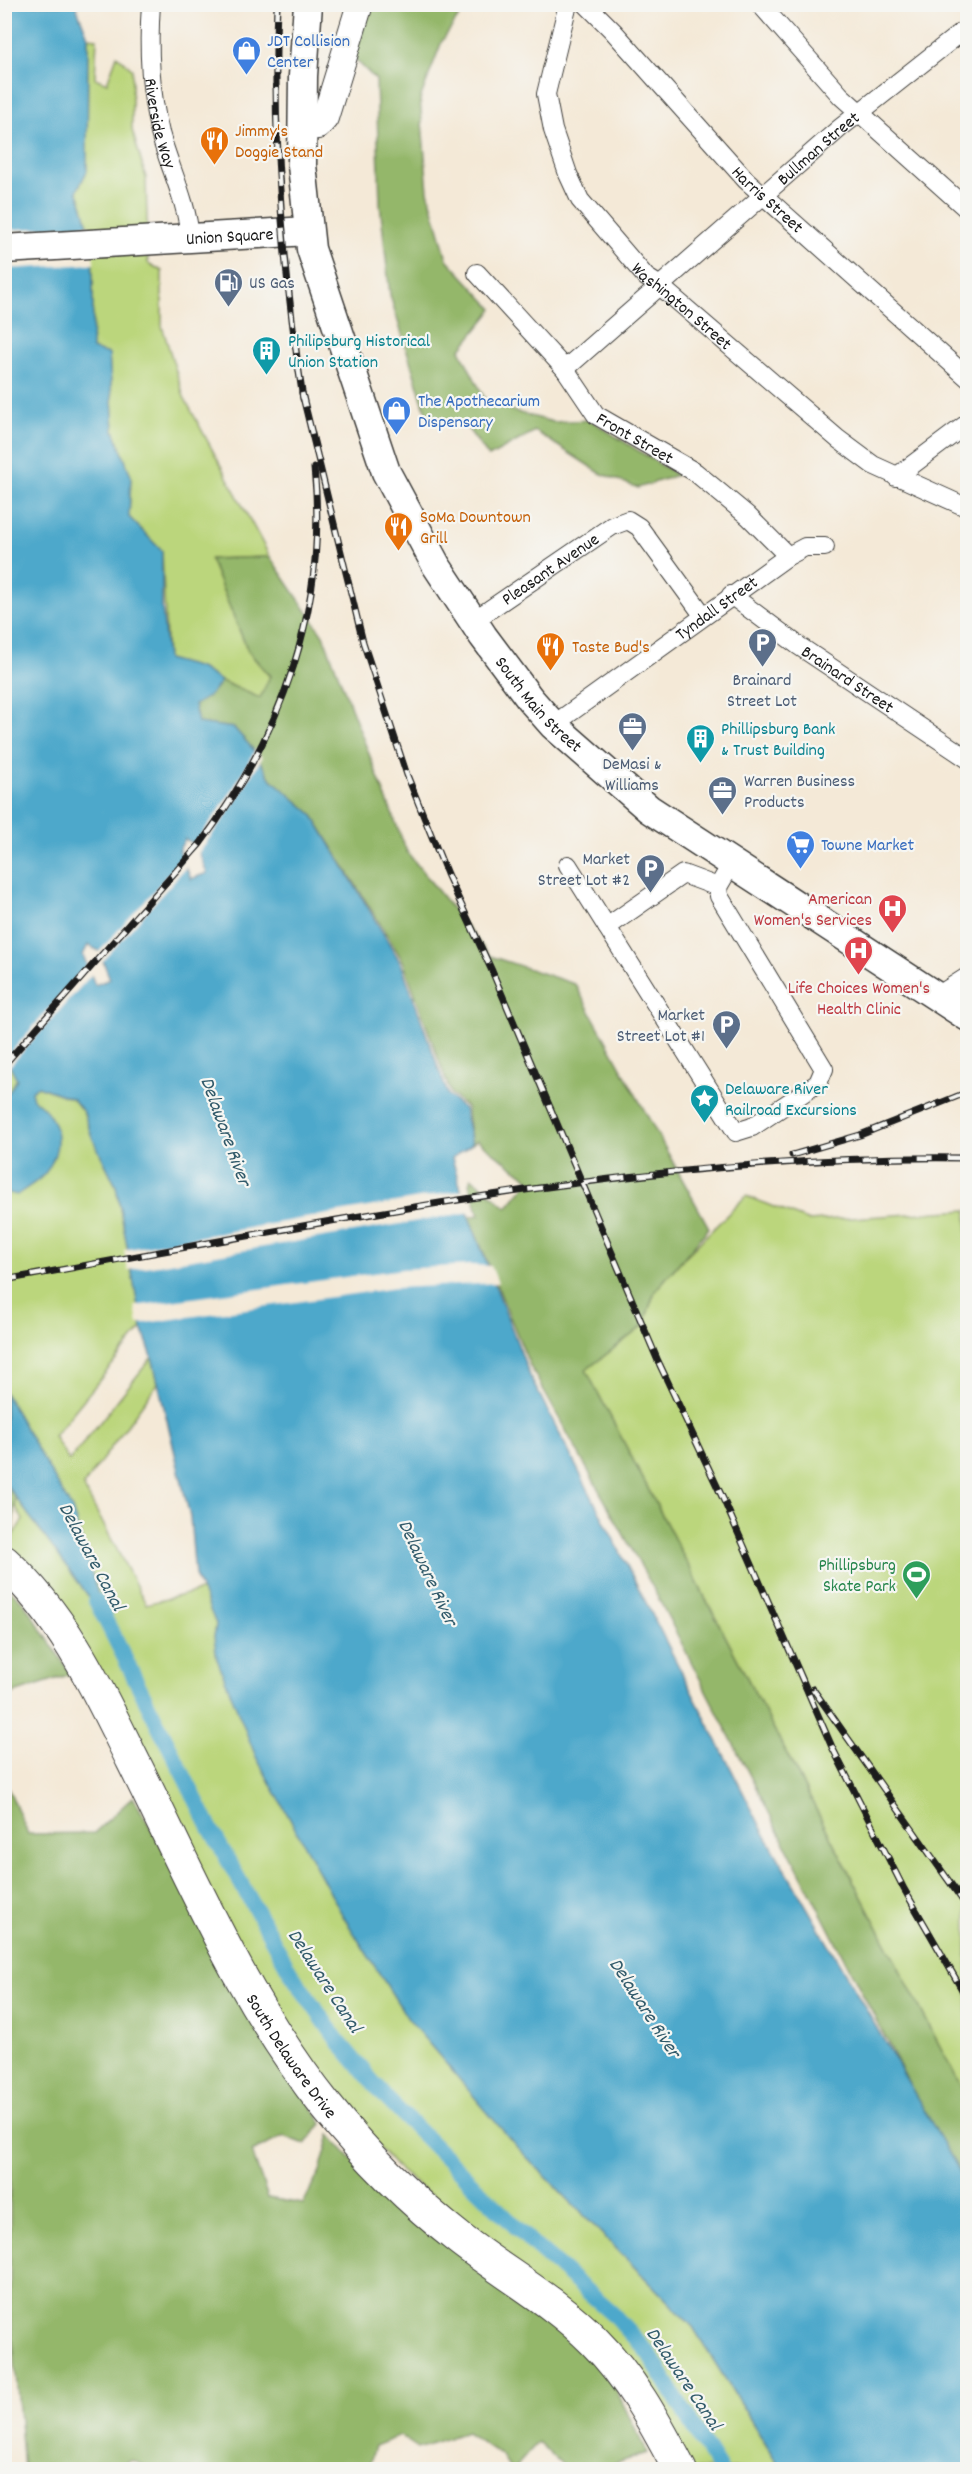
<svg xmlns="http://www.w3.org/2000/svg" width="972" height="2474" viewBox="0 0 972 2474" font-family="Dekko,sans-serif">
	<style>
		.green { fill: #bbd67b; stroke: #6c794c; stroke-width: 1.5 }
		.forest { fill: #94b76b; stroke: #586a44; stroke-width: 1.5 }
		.water { fill: #4ea8cb; stroke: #356274; stroke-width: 1.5; fill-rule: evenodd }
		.pier { fill: #f4e9d7 }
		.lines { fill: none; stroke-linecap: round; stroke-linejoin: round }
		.canal { stroke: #4ea8cb; stroke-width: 16 }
		.street-casing { stroke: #3c3b38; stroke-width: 20 }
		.secondary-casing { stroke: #3c3b38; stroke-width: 28 }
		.primary-casing { stroke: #3c3b38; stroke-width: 31 }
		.highway-casing { stroke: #3c3b38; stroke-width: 35 }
		.street { stroke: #fff; stroke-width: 18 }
		.secondary { stroke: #fff; stroke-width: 26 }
		.primary { stroke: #fff; stroke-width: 28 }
		.highway { stroke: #fff; stroke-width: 33 }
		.rail-casing { stroke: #1c1c1c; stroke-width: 7 }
		.rail { stroke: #f6f6f2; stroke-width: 4.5; stroke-dasharray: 14; stroke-linecap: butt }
		.labels { text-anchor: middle; stroke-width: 4.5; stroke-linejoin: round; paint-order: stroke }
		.shop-label { font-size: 18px; fill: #366cbe; stroke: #f6f6f2; text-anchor: start }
		.street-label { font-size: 18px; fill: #1c1c1c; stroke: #f6f6f2 }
		.food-label { font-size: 18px; fill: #c56008; stroke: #f6f6f2; text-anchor: start }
		.service-label { font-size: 18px; fill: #4e5e75; stroke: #f6f6f2; text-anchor: start }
		.culture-label { font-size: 18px; fill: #0d838f; stroke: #f6f6f2; text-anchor: start }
		.health-label { font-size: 18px; fill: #be3a42; stroke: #f6f6f2; text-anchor: end }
		.leisure-label { font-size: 18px; fill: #27864d; stroke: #f6f6f2; text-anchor: end }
		.water-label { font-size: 20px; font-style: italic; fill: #325b6b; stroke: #f6f6f2 }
	</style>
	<rect width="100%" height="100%" fill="#f6f6f2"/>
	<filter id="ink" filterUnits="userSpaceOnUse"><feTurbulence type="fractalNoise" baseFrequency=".0167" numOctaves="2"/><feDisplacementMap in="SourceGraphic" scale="12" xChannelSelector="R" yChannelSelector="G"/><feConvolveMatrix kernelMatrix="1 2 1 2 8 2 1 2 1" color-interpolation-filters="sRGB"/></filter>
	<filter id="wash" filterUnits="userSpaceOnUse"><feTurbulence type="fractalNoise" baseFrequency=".008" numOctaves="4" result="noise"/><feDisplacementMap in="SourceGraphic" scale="24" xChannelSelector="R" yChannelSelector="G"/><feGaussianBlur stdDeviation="1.35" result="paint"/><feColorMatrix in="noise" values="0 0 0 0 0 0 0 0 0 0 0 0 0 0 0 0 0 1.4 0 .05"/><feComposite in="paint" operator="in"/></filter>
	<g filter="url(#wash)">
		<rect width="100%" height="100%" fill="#f4e9d7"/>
		<g class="green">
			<path d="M88 37 97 38 95 78 107 83 117 55 132 69V130L146 178 148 263 162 271V326L184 397 270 557 210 559 248 651 270 677 261 699 221 681 200 668 167 659 162 551 129 517 131 476 114 430 109 354 92 349C93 297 98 239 77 191L87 171Z"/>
			<path d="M4 1054 17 1079 73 1099 84 1113 92 1137 116 1186 142 1328 54 1436 69 1461 152 1357 158 1383 83 1486 146 1604 204 1590 216 1624 214 1637 516 2146 693 2327 781 2469H692L507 2260 396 2167 313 2072 5 1547 23 1520 9 1495 4 1499Z"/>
			<path d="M746 1196 809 1221 967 1210V2098L586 1370 643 1326 655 1291 681 1261Z"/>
		</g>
		<g class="forest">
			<path d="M364 5H467L442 41 420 99 428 191 447 259 493 309 460 350 485 399 516 412 553 422 590 420 677 475 638 488 600 473 535 431 489 457 465 425 427 416 390 295 380 204 376 80 349 53Z"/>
			<path d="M270 557 323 635 407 852 490 956 575 984 709 1228 655 1291 643 1326 586 1370 967 2098V2196L652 1586 530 1366 469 1217 479 1215 469 1184 471 1177 507 1208 530 1180 477 1140 472 1144 466 1107 451 1094 403 961 312 814 270 778 252 748 234 728 198 723 194 705 209 696 221 681 260 698 270 676 248 651 210 559Z"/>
			<path d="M4 1483 15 1497 12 1546 5 1541Z"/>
			<path d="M4 1584 24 1603 71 1674 5 1696Z"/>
			<path d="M4 1778 28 1834 94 1833 133 1797 322 2124 305 2144 284 2136 252 2152 268 2198 303 2204 320 2171 330 2135 385 2196 486 2269 608 2373 647 2453 611 2465 566 2469 538 2442 514 2469H510L501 2455 466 2432 418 2448 400 2436 375 2446 368 2469 154 2470 131 2460 114 2469H24L10 2304V2164L4 2152Z"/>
		</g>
		<g class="water">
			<path d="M4 5H78L76 6 88 37 87 171 77 191C98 239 93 297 92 349L109 354 114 430 131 476 129 517 162 551V607L167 659 200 668 221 681 209 696 194 705 198 723 234 728 252 748 270 778 312 814 401 963 448 1095 464 1109 472 1144 452 1158 469 1217 530 1376 764 1833 967 2184V2469H781L693 2327 516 2146 408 2019 343 1916 256 1757 217 1659 214 1637 216 1624 195 1575 190 1517 152 1357 142 1328 116 1186 92 1137 84 1113 73 1099 38 1086 31 1091 33 1099C59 1117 65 1145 46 1172 40 1181 26 1188 17 1195L5 1192V1098L17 1079 4 1054ZM185 839 196 845 207 873 191 879 179 850ZM88 945 99 951 110 979 95 985 83 955Z"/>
			<path d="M5 1393 72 1509 106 1620 5 1483Z"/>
		</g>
		<g class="pier">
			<path d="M91 225 94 264 5 269V230Z"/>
			<path d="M256 749 262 758 228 813 197 855 193 847 232 791Z"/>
			<path d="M185 856 188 865 101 963 97 954Z"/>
			<path d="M89 963 93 973 8 1068 5 1059Z"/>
			<path d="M465 1190 471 1212 128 1270 124 1250Z"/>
			<path d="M470 1265 491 1266 498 1283 396 1288 138 1324 135 1306 403 1269Z"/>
		</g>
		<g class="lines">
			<path class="canal" d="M96 1601 209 1826 292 1975 338 2041 388 2100 443 2155 535 2246 612 2313 649 2354 720 2470"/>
		</g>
	</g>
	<g filter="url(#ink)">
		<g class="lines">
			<defs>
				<g id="street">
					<path id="s1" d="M151 4C148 46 150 92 160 133 170 169 187 201 190 238"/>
					<path id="s2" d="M568 4 546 94 553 130 568 174 580 200 646 277 660 286 838 439 873 465 968 508"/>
					<path id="s3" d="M586 4 613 31 746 180 968 378"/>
					<path d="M760 4 841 96 968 210"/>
					<path id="s4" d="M477 273 565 369 596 415 695 472 748 516 788 556"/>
					<path id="s5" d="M565 369 840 128 968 27"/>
					<path d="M896 477 968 423"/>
					<path id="s6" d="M731 595 799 646 968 759"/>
					<path id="s7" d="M473 621 612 526 628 520 639 527 703 615"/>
					<path id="s8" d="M553 725 788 556 805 547H825"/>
					<path d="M568 865 736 1132 752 1127 818 1083 824 1069 719 896 718 887 732 863"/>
					<path d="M607 927 683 874 718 887"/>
				</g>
				<g id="secondary">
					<path d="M302 127 318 126 325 118 360 4"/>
					<path d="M940 999 968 981"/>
				</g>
				<g id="primary">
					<path id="s9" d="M308 4 303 76 302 165 311 249 386 472 436 565 483 636 530 699 553 725 649 809 968 1017"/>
					<path id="s10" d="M4 249 308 231"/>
				</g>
				<g id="highway">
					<path id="s11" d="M4 1562C64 1616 97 1688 132 1759 191 1877 243 2002 326 2106 365 2155 411 2201 461 2240 505 2274 555 2301 594 2341 632 2379 655 2423 680 2470"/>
				</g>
			</defs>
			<use href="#street" class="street-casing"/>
			<use href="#secondary" class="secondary-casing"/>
			<use href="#primary" class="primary-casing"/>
			<use href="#highway" class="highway-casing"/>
			<use href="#street" class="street"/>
			<use href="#secondary" class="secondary"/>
			<use href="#primary" class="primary"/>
			<use href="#highway" class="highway"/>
			<defs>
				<g id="rail">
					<path d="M277 4C272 136 283 269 303 399"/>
					<path d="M302 393 363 642 407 775 447 874 492 971 658 1361 725 1503 832 1747 904 1889 968 2000"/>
					<path d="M4 1065 200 844C282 735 329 605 314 468"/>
					<path d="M792 1155 860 1135 968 1092"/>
					<path d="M4 1280C323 1224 642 1153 968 1158"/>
					<path d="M813 1689 968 1908"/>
				</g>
			</defs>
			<use href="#rail" class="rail-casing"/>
			<use href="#rail" class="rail"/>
		</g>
	</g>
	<defs>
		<symbol id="shop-pin" viewBox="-11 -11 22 30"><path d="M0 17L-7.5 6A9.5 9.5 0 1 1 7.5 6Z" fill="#3f7fe0" stroke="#f6f6f2"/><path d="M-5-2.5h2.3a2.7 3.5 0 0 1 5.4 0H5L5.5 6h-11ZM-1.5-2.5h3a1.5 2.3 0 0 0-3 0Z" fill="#fff"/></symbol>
		<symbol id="restaurant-pin" viewBox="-11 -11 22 30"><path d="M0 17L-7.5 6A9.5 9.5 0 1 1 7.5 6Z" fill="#e8710a" stroke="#f6f6f2"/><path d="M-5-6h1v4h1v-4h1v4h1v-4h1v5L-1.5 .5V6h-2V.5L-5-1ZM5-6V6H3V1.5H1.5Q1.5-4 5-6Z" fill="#fff"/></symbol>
		<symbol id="fuel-pin" viewBox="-11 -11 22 30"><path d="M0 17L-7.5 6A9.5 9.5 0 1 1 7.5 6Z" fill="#5c6f8a" stroke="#f6f6f2"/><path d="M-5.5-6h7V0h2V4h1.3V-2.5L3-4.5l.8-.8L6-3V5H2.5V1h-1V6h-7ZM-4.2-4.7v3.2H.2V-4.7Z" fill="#fff"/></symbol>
		<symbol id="building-pin" viewBox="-11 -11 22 30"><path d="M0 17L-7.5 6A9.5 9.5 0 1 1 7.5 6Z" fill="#0f9aa8" stroke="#f6f6f2"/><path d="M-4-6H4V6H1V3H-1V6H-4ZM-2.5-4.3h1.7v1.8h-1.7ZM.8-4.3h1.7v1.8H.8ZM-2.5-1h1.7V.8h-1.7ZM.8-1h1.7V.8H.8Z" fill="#fff"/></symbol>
		<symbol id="parking-pin" viewBox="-11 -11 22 30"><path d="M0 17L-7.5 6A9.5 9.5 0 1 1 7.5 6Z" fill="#5c6f8a" stroke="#f6f6f2"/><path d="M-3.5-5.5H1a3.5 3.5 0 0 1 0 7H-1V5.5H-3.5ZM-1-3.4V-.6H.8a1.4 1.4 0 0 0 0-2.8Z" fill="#fff"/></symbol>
		<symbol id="office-pin" viewBox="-11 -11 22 30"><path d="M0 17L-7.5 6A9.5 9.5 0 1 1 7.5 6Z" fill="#5c6f8a" stroke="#f6f6f2"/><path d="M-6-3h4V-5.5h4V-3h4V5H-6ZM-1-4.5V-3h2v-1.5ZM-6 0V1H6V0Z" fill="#fff"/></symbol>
		<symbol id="supermarket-pin" viewBox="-11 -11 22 30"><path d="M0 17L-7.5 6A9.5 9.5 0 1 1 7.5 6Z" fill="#3f7fe0" stroke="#f6f6f2"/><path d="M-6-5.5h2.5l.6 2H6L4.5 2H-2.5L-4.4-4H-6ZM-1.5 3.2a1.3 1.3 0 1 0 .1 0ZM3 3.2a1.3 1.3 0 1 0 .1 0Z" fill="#fff"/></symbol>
		<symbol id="hospital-pin" viewBox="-11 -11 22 30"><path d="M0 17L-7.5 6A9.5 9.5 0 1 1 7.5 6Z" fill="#e0444e" stroke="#f6f6f2"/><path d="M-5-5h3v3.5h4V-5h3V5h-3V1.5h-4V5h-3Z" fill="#fff"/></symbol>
		<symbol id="sight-pin" viewBox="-11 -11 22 30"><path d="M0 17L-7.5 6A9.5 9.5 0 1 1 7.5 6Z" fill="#0f9aa8" stroke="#f6f6f2"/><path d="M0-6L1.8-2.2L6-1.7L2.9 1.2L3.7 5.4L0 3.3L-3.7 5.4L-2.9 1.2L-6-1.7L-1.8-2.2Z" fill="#fff"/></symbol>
		<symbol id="stadium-pin" viewBox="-11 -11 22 30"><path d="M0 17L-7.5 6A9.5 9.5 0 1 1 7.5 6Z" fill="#2e9e5b" stroke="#f6f6f2"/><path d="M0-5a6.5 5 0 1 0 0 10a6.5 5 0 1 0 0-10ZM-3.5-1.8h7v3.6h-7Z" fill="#fff"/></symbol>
	</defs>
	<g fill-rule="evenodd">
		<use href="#shop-pin" x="230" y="34" width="33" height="45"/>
		<use href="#restaurant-pin" x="198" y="124" width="33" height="45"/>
		<use href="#fuel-pin" x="212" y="266" width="33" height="45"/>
		<use href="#building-pin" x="250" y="334" width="33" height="45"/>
		<use href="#shop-pin" x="380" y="394" width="33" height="45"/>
		<use href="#restaurant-pin" x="382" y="510" width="33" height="45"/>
		<use href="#parking-pin" x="746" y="626" width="33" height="45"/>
		<use href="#restaurant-pin" x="534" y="630" width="33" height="45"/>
		<use href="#office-pin" x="616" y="710" width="33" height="45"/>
		<use href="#building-pin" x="684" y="722" width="33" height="45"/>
		<use href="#office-pin" x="706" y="774" width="33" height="45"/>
		<use href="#supermarket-pin" x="784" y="828" width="33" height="45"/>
		<use href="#parking-pin" x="634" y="852" width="33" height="45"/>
		<use href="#hospital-pin" x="876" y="892" width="33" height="45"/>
		<use href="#hospital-pin" x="842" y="934" width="33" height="45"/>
		<use href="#parking-pin" x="710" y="1008" width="33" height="45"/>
		<use href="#sight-pin" x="688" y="1082" width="33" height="45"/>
		<use href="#stadium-pin" x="900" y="1558" width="33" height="45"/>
	</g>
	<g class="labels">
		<g class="shop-label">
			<text x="267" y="46">JDT Collision<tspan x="267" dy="21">Center</tspan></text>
			<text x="418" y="406">The Apothecarium<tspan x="418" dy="21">Dispensary</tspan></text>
			<text x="821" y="850">Towne Market</text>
		</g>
		<g class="street-label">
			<text dy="6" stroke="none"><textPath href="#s1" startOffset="120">Riverside Way</textPath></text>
			<text dy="6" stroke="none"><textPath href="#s5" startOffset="336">Bullman Street</textPath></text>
			<text dy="6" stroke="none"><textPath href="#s3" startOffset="267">Harris Street</textPath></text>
			<text dy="6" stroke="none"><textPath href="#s10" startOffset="226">Union Square</textPath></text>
			<text dy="6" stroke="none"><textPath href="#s2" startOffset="352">Washington Street</textPath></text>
			<text dy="6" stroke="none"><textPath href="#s4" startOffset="231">Front Street</textPath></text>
			<text dy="6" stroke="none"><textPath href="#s7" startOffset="93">Pleasant Avenue</textPath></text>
			<text dy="6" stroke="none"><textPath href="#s8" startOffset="201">Tyndall Street</textPath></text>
			<text dy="6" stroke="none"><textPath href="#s6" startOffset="144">Brainard Street</textPath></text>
			<text dy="6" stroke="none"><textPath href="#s9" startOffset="760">South Main Street</textPath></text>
			<text dy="6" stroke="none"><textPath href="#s11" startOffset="574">South Delaware Drive</textPath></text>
		</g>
		<g class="food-label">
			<text x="235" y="136">Jimmy's<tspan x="235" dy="21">Doggie Stand</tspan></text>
			<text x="420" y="522">SoMa Downtown<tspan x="420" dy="21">Grill</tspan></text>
			<text x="572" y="652">Taste Bud's</text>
		</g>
		<g class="service-label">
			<text x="249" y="288">US Gas</text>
			<text x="762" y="685" text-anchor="middle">Brainard<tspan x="762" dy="21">Street Lot</tspan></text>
			<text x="632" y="769" text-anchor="middle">DeMasi &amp;<tspan x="632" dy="21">Williams</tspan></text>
			<text x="744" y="786">Warren Business<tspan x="744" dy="21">Products</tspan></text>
			<text x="630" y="864" text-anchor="end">Market<tspan x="630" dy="21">Street Lot #2</tspan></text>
			<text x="705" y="1020" text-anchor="end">Market<tspan x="705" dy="21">Street Lot #1</tspan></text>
		</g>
		<g class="culture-label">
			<text x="288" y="346">Philipsburg Historical<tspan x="288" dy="21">Union Station</tspan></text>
			<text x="721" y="734">Phillipsburg Bank<tspan x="721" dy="21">&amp; Trust Building</tspan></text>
			<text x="725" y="1094">Delaware River<tspan x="725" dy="21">Railroad Excursions</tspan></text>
		</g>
		<g class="health-label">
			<text x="872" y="904">American<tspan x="872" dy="21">Women's Services</tspan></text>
			<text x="859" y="993" text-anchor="middle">Life Choices Women's<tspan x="859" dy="21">Health Clinic</tspan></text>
		</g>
		<g class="leisure-label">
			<text x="896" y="1570">Phillipsburg<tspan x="896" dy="21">Skate Park</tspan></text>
		</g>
		<g class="water-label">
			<text transform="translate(227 1131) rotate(70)" y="7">Delaware River</text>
			<text transform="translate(93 1556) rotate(62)" y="7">Delaware Canal</text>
			<text transform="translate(429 1572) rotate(65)" y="7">Delaware River</text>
			<text transform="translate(326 1980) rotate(57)" y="7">Delaware Canal</text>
			<text transform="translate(646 2007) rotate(57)" y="7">Delaware River</text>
			<text transform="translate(685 2378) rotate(56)" y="7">Delaware Canal</text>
		</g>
	</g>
	<rect width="972" height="2474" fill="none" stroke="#f6f6f2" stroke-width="24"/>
</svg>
